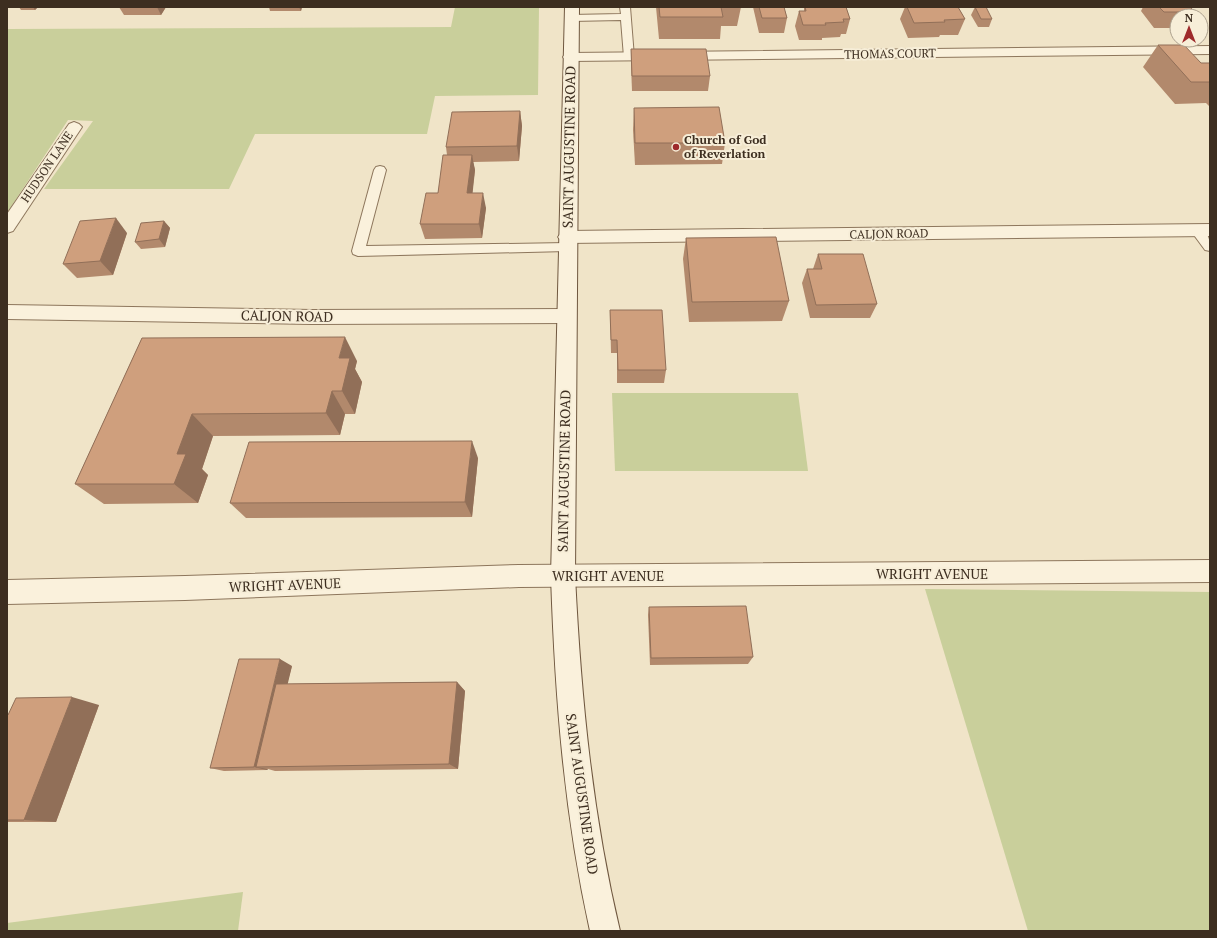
<svg xmlns="http://www.w3.org/2000/svg" width="1217" height="938" viewBox="0 0 1217 938" font-family="'PT Serif',serif">
	<style>
		.green { fill: #c9cf9b }
		.lines { fill: none; stroke-linecap: round; stroke-linejoin: round }
		.lane-casing { stroke: #8d765c; stroke-width: 2 }
		.street-casing { stroke: #8d765c; stroke-width: 2 }
		.secondary-casing { stroke: #6f573f; stroke-width: 2 }
		.lane { fill: #faf1dc; fill-rule: evenodd }
		.street { fill: #faf1dc; fill-rule: evenodd }
		.secondary { fill: #faf1dc; fill-rule: evenodd }
		.wall { fill: #b2896c }
		.shaded-wall { fill: #916f58 }
		.building { fill: #cf9f7d; stroke: #916f58 }
		.poi-dot { fill: #9e2a2b; stroke: #f7eed8; stroke-width: 1.5 }
		.labels { text-anchor: middle; stroke-width: 4; stroke-linejoin: round; paint-order: stroke }
		.far-street-label { font-size: 12px; fill: #3d2e20; stroke: #f7eed8 }
		.far-poi-label { font-size: 12px; font-weight: bold; fill: #3d2e20; stroke: #f7eed8; text-anchor: start }
		.street-label { font-size: 14px; fill: #3d2e20; stroke: #f7eed8 }
	</style>
	<rect width="100%" height="100%" fill="#f0e4c8"/>
	<g class="green">
		<path d="M455 7H539L538 95 435 96 427 134H255L229 189H44L93 121 68 120 7 213V29L451 27Z"/>
		<path d="M612 393H798L808 471H615Z"/>
		<path d="M925 589 1210 592V931H1028Z"/>
		<path d="M243 892 238 931H7V923Z"/>
	</g>
	<g class="lines">
		<defs>
			<g id="lane">
				<path d="M620 7H630L634 57 629 60 624 57 621 20 571 21 566 18 571 15 621 14Z"/>
				<path d="M380 166 384 167 386 170 366 246 567 243 572 244 573 247 572 250 567 251 358 256 353 254 352 251 374 170 376 167Z"/>
				<path d="M1197 227C1209 230 1210 241 1210 251L1205 250 1191 231 1193 228Z"/>
			</g>
			<g id="street">
				<path d="M1210 46V54L570 61 565 60 563 57 565 54 570 53Z"/>
				<path d="M74 122 79 124 82 127 13 231 7 233V214L69 124Z"/>
				<path d="M1210 224V236L567 243 561 241 558 237 561 233 567 231Z"/>
				<path d="M7 305 312 310 566 309 573 311 576 316 573 321 566 323 312 324 7 319Z"/>
				<path d="M1210 560V582L519 587 185 600 7 604V580L185 576 519 565Z"/>
			</g>
			<path id="secondary" d="M565 7H579L575 576C581 697 592 813 620 931H590C564 813 555 697 551 576Z"/>
		</defs>
		<use href="#lane" class="lane-casing"/>
		<use href="#street" class="street-casing"/>
		<use href="#secondary" class="secondary-casing"/>
		<use href="#lane" class="lane"/>
		<use href="#street" class="street"/>
		<use href="#secondary" class="secondary"/>
	</g>
	<g class="wall">
		<path d="M15 7H38L35 10H21L19 7Z"/>
		<path d="M119 7H166L161 15H124Z"/>
		<path d="M269 7H302L301 11H270Z"/>
		<path d="M656 7H741L737 26H721L720 39H659Z"/>
		<path d="M753 7H784L787 18 784 33H759Z"/>
		<path d="M804 7H846L850 19 846 34H841L840 37 822 38V40H799L795 26 799 11H804Z"/>
		<path d="M905 7H958L965 19 958 35H940L939 37 908 38 900 19Z"/>
		<path d="M975 7 992 19 989 27H978L971 15Z"/>
		<path d="M1143 7H1190L1195 12 1192 16H1177V28H1154L1141 11Z"/>
		<path d="M1158 45 1201 63H1210V107L1206 103 1175 104 1143 67Z"/>
		<path d="M631 49 710 76 708 91H632L631 65Z"/>
		<path d="M634 108 725 143 722 164 635 165 633 130Z"/>
		<path d="M520 111 522 126 519 161 473 162 475 170 472 193 486 208 482 238 425 239 420 224 438 193 447 155 446 147Z"/>
		<path d="M164 221 170 228 165 247 141 249 135 242Z"/>
		<path d="M127 233 113 275 77 278 63 264Z"/>
		<path d="M686 238 789 301 782 321 689 322 683 259Z"/>
		<path d="M818 254 877 304 870 318H810L802 283 807 269H813Z"/>
		<path d="M610 310 666 370 664 383H617V353H611Z"/>
		<path d="M142 338 357 361 355 369 362 382 355 414H345L340 435 213 436 202 469 208 475 198 503 104 504 75 484Z"/>
		<path d="M478 458 472 517 246 518 230 503Z"/>
		<path d="M649 607 753 657 748 664 650 665 648 615Z"/>
		<path d="M292 666 287 684 457 682 465 691 458 769 275 771 268 769 267 770 224 771 210 768Z"/>
		<path d="M99 705 56 822H7V715Z"/>
	</g>
	<g class="shaded-wall">
		<path d="M33 7H38L35 10Z"/>
		<path d="M157 7H166L161 15Z"/>
		<path d="M299 7H302L301 11Z"/>
		<path d="M520 111 522 126 519 161 517 146Z"/>
		<path d="M472 155 475 170 471 208 467 193Z"/>
		<path d="M483 193 486 208 482 238 479 224Z"/>
		<path d="M116 218 127 233 113 275 100 261Z"/>
		<path d="M164 221 170 228 165 247 159 239Z"/>
		<path d="M345 337 357 361 355 369 362 382 355 414 342 391 339 358Z"/>
		<path d="M332 391 345 414 340 435 326 413Z"/>
		<path d="M192 414 213 436 202 469 208 475 198 503 174 484 177 454Z"/>
		<path d="M472 441 478 458 472 517 465 502Z"/>
		<path d="M280 659 292 666 268 766 256 767 268 769 267 770 254 767Z"/>
		<path d="M457 682 465 691 458 769 449 764Z"/>
		<path d="M72 697 99 705 56 822 24 820Z"/>
	</g>
	<g class="building">
		<path d="M659 7H721L723 17H660Z"/>
		<path d="M759 7H784L787 18H762Z"/>
		<path d="M805 7H846L850 19H843L844 22 825 23 826 25H803L799 11H806Z"/>
		<path d="M907 7H958L965 19 944 20 945 22 914 23Z"/>
		<path d="M975 7H986L992 19H981Z"/>
		<path d="M1159 7H1190L1195 12H1164Z"/>
		<path d="M1158 45H1184L1201 63H1210V82H1191Z"/>
		<path d="M631 49H706L710 76H632Z"/>
		<path d="M719 107 725 143H635L634 108Z"/>
		<path d="M520 111 517 146 446 147 452 112Z"/>
		<path d="M443 155H472L467 193H483L479 224H420L426 193H438Z"/>
		<path d="M116 218 100 261 63 264 80 221Z"/>
		<path d="M164 221 159 239 135 242 141 223Z"/>
		<path d="M776 237 789 301 692 302 686 238Z"/>
		<path d="M818 254H863L877 304 816 305 807 269H822Z"/>
		<path d="M610 310H662L666 370H618L617 340H611Z"/>
		<path d="M345 337 339 358H350L342 391H332L326 413 192 414 177 454H186L174 484H75L142 338Z"/>
		<path d="M472 441 465 502 230 503 249 442Z"/>
		<path d="M746 606 753 657 651 658 649 607Z"/>
		<path d="M239 659H280L254 767 210 768Z"/>
		<path d="M457 682 449 764 256 767 276 684Z"/>
		<path d="M72 697 24 820H7V715H8L16 698Z"/>
	</g>
	<circle class="poi-dot" cx="676" cy="147" r="4"/>
	<g class="labels">
		<g class="far-street-label">
			<text transform="translate(890 54) rotate(-1)" y="4">THOMAS COURT</text>
			<text transform="translate(47 167) rotate(-56)" y="4">HUDSON LANE</text>
			<text transform="translate(889 234) rotate(-1)" y="4">CALJON ROAD</text>
		</g>
		<g class="far-poi-label">
			<text x="684" y="144">Church of God<tspan x="684" dy="14">of Reverlation</tspan></text>
		</g>
		<g class="street-label">
			<text transform="translate(569 147) rotate(-89)" y="5">SAINT AUGUSTINE ROAD</text>
			<text transform="translate(287 316) rotate(1)" y="5">CALJON ROAD</text>
			<text transform="translate(564 471) rotate(-89)" y="5">SAINT AUGUSTINE ROAD</text>
			<text x="932" y="579">WRIGHT AVENUE</text>
			<text x="608" y="581">WRIGHT AVENUE</text>
			<text transform="translate(285 585) rotate(-2)" y="5">WRIGHT AVENUE</text>
			<text transform="translate(582 794) rotate(82)" y="5">SAINT AUGUSTINE ROAD</text>
		</g>
	</g>
	<rect width="1217" height="938" fill="none" stroke="#3d2e20" stroke-width="16"/>
	<g transform="translate(1189 28)"><circle r="19" fill="#f7eed8" stroke="#ada18e"/>
	<path d="M0-3L7 15L0 10L-7 15Z" fill="#9e2a2b"/>
	<text y="-6" font-size="11" font-weight="bold" text-anchor="middle" fill="#3d2e20">N</text>
	</g>
</svg>
